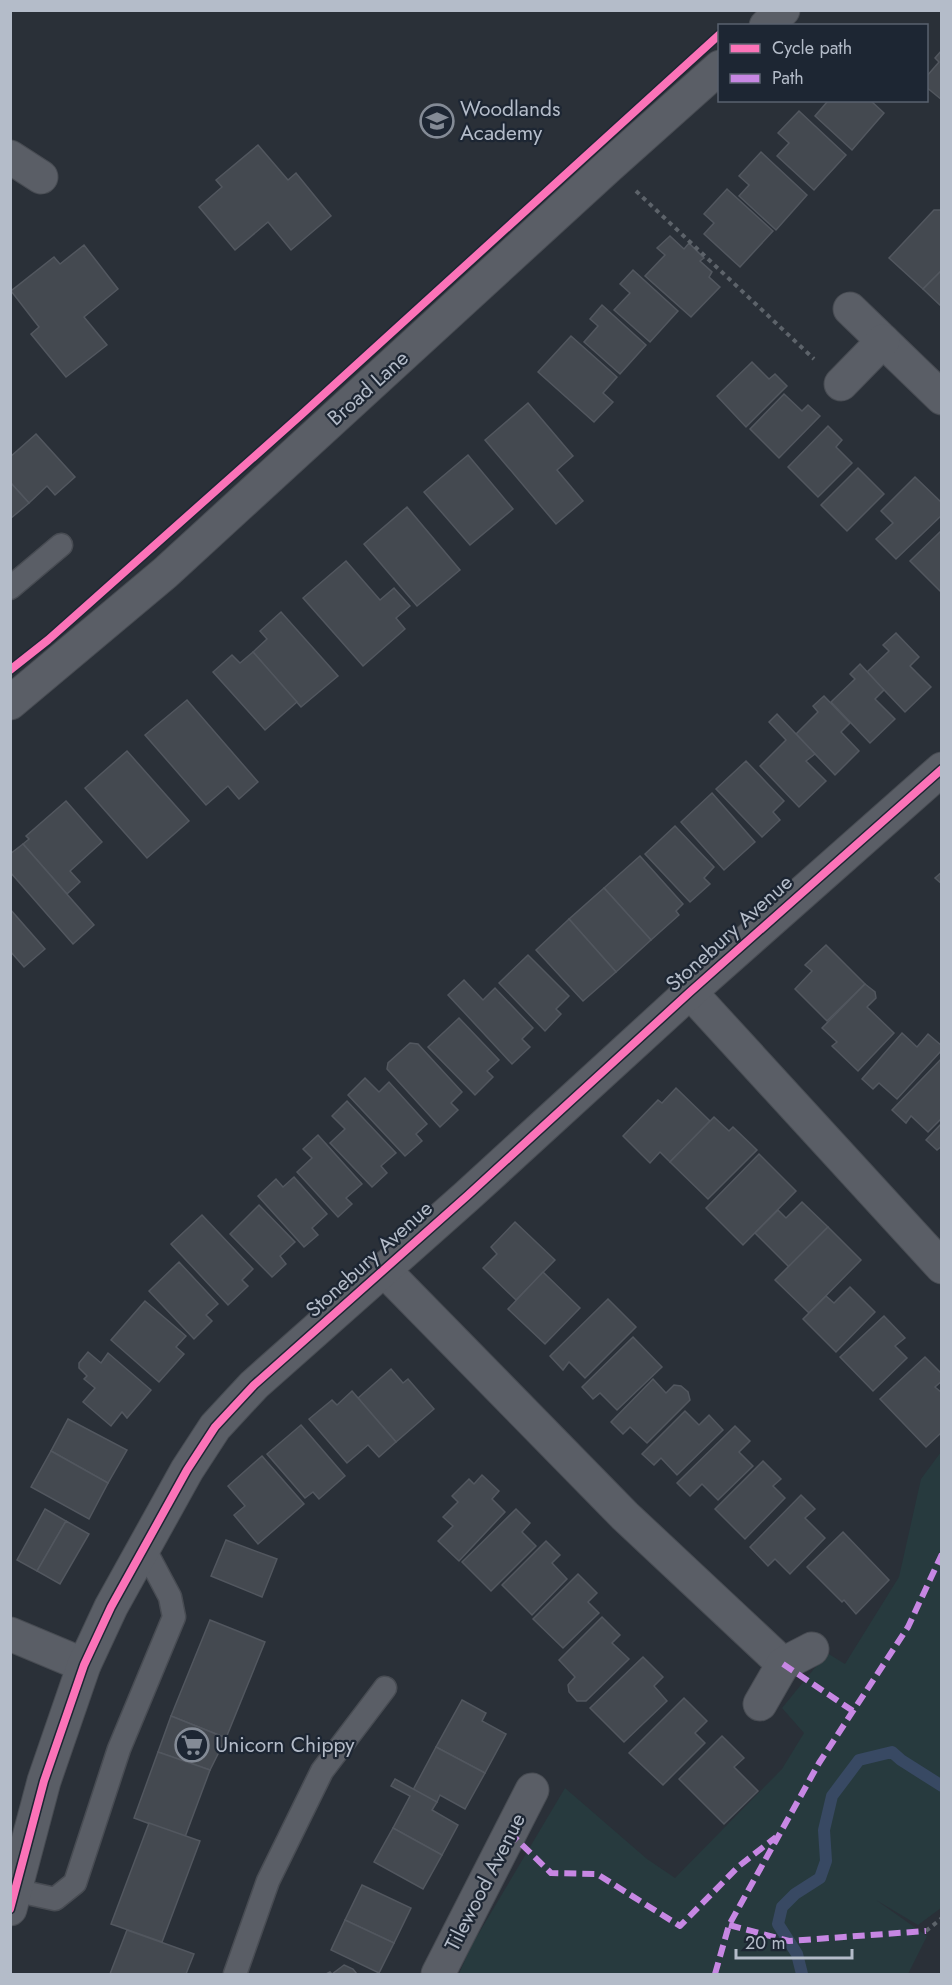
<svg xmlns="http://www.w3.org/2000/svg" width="952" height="1985" viewBox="0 0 952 1985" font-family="Jost,sans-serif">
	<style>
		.green { fill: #273a3e }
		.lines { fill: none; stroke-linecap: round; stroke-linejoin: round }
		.stream { stroke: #384963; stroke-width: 12 }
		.building { fill: #444950; stroke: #52575f; stroke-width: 1.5 }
		.service-casing { stroke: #484c53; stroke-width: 25 }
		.minor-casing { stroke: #484c53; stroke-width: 35 }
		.tertiary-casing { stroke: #484c53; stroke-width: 35 }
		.path { stroke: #5d636a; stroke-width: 4; stroke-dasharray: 4.5 4.5; stroke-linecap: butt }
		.service { stroke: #5a5e66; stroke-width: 22 }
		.minor { stroke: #5a5e66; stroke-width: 33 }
		.tertiary { stroke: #5a5e66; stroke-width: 33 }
		.quiet { stroke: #c787e3; stroke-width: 6; stroke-dasharray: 12 6; stroke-linecap: butt }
		.cycleway-casing { stroke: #1d2633; stroke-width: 11 }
		.cycleway { stroke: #fb73b8; stroke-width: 8 }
		.labels { text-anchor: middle; stroke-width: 4.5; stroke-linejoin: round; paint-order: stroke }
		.poi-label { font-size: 21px; fill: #b4bcc9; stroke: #1d2633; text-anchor: start }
		.street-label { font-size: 21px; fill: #b4bcc9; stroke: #1d2633 }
	</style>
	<rect width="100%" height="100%" fill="#2a3038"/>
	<path class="green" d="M941 1452V1908L918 1925 876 1900 927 1936 908 1974H459L470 1948 565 1788 647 1859 675 1878 782 1769 804 1733 782 1708 827 1653 845 1664 899 1577 921 1479Z"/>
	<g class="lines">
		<path class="stream" d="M802 1974 797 1954 778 1924 782 1907 795 1894 820 1878 826 1861 824 1830 832 1796 859 1760 892 1752 901 1760 942 1786"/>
	</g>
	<g class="building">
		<path d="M942 50V100L926 87V77L939 62 935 58Z"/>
		<path d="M825 100H870L884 113 852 150 815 116 827 102Z"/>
		<path d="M799 111 846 155 814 190 777 156 789 143 778 133Z"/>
		<path d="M258 145 288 180 296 173 331 216 291 250 268 222 235 250 199 207 222 187 216 180Z"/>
		<path d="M761 152 807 195 776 230 739 196 749 185 739 176Z"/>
		<path d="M727 189 773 231 740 267 704 234 714 223 704 214Z"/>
		<path d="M934 210H942V270L923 289 889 258Z"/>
		<path d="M670 236 684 249 689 243 704 258 700 261 712 272 709 277 720 287 691 317 645 276 665 255 657 248Z"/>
		<path d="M84 245 118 289 84 317 107 345 66 377 31 334 39 327 11 291 54 257 60 264Z"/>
		<path d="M633 270 678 311 650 342 614 310 630 293 620 284Z"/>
		<path d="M942 270V307L923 289Z"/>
		<path d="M602 305 646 345 620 374 584 342 598 326 590 319Z"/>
		<path d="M571 336 617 377 603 393 613 402 594 422 538 372Z"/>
		<path d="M752 362 769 379 775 374 787 386 746 427 717 396Z"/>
		<path d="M784 394 802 411 808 405 820 416 779 458 750 429Z"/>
		<path d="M528 403 573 456 557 470 583 501 556 524 485 440Z"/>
		<path d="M828 426 842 440 836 447 852 463 818 497 788 467Z"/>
		<path d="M36 434 75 477 55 495 47 486 29 503 10 482V457Z"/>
		<path d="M468 455 513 509 470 545 424 492Z"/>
		<path d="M858 468 884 494 847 531 821 505Z"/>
		<path d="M915 477 942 503V515L896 559 876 539 893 523 881 511Z"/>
		<path d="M10 482 29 503 10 519Z"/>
		<path d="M407 507 460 570 417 606 364 544Z"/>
		<path d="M942 530V593L910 561Z"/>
		<path d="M346 561 380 600 394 588 410 606 396 618 405 629 363 666 303 598Z"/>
		<path d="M281 612 338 676 301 707 253 652 267 639 260 631Z"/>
		<path d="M896 633 919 657 910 666 931 687 905 712 867 672 889 651 883 645Z"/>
		<path d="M253 652 297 702 265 730 213 672 232 655 240 663Z"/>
		<path d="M860 664 884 690 875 699 895 719 870 743 831 702 855 679 850 674Z"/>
		<path d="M824 696 850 723 841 732 859 751 835 775 796 734 818 712 813 706Z"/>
		<path d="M187 700 258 782 239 799 228 786 206 805 145 735Z"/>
		<path d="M777 714 815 754 806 761 826 781 799 807 760 766 786 740 769 722Z"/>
		<path d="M127 751 189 821 147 858 85 788Z"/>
		<path d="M746 761 784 801 773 812 780 820 762 837 716 789Z"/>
		<path d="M712 793 755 842 724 870 681 822Z"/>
		<path d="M66 801 102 842 70 871 80 882 67 894 23 844 29 839 26 836Z"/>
		<path d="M675 826 714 867 704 878 710 884 690 902 645 854Z"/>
		<path d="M23 844 94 925 73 944 10 872V854Z"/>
		<path d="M640 856 683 904 676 911 679 915 651 940 604 888Z"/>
		<path d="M942 872V884L935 878Z"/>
		<path d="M604 888 651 940 616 972 569 919Z"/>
		<path d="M10 909 45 949 24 967 10 951Z"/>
		<path d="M569 919 616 972 583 1001 536 950Z"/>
		<path d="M826 945 865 984 827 1021 795 989 812 971 805 965Z"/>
		<path d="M528 955 569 996 556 1009 561 1014 545 1031 499 983Z"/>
		<path d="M464 980 483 1000 495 988 533 1028 522 1039 530 1047 512 1064 448 995Z"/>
		<path d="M865 984 875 992 876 998 867 1007 894 1033 858 1071 832 1046 837 1042 822 1028Z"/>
		<path d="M459 1018 499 1060 487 1071 493 1077 475 1095 428 1047Z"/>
		<path d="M902 1033 917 1047 928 1034 942 1046V1050L897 1099 879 1083 873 1089 862 1079Z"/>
		<path d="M410 1043 418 1044 462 1092 451 1103 458 1110 440 1127 387 1069 388 1063Z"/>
		<path d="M942 1058V1118L928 1132 911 1116 906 1123 892 1110Z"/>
		<path d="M365 1078 379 1092 389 1082 427 1124 416 1134 422 1141 405 1156 348 1095Z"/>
		<path d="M676 1088 710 1121 670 1162 660 1152 650 1163 623 1136 658 1100 662 1103Z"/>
		<path d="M347 1101 396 1153 381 1166 387 1173 372 1187 330 1143 345 1129 332 1116Z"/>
		<path d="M714 1117 729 1131 733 1127 757 1150 708 1199 670 1162Z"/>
		<path d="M942 1123V1146L937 1150 926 1140Z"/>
		<path d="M318 1135 362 1184 346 1198 352 1204 338 1217 297 1172 312 1158 303 1149Z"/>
		<path d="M759 1154 796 1191 743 1245 706 1208Z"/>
		<path d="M294 1177 327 1214 312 1228 318 1235 304 1247 258 1196 276 1179 283 1187Z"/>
		<path d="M802 1202 828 1227 789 1267 755 1233 778 1210 786 1218Z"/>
		<path d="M259 1205 295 1242 280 1256 286 1264 272 1277 230 1234Z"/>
		<path d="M202 1215 253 1269 242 1280 248 1286 228 1305 171 1244Z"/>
		<path d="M515 1222 555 1260 516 1300 483 1268 497 1254 491 1247Z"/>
		<path d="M828 1227 861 1260 809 1313 775 1280Z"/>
		<path d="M179 1262 218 1304 206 1315 212 1321 194 1339 149 1291Z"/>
		<path d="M543 1272 580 1308 545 1344 508 1309Z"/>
		<path d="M850 1287 875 1312 836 1352 803 1319 826 1296 834 1303Z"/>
		<path d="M608 1299 636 1327 585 1378 569 1362 563 1370 550 1356Z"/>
		<path d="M145 1301 186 1336 176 1347 184 1354 159 1382 111 1340Z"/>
		<path d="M884 1316 905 1338 895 1346 907 1358 873 1391 840 1357Z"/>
		<path d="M633 1337 662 1367 617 1410 600 1393 593 1399 582 1387Z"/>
		<path d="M88 1352 101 1363 108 1353 151 1390 127 1418 122 1412 111 1426 83 1402 95 1388 84 1379 87 1376 79 1368V1363Z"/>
		<path d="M925 1357 942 1374V1381L935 1387 942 1393V1432L926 1447 880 1399Z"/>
		<path d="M391 1369 403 1383 408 1379 434 1409 396 1442 358 1398Z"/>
		<path d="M653 1379 666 1393 674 1385 681 1386 688 1392 690 1400 647 1443 630 1427 623 1434 611 1422Z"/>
		<path d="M352 1391 396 1442 379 1457 368 1445 347 1463 309 1419 332 1400 337 1405Z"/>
		<path d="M685 1411 699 1425 709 1415 723 1430 677 1475 661 1458 654 1465 642 1454Z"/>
		<path d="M68 1419 127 1450 108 1483 51 1451Z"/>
		<path d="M301 1425 345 1476 319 1499 313 1492 305 1498 267 1454Z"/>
		<path d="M735 1426 750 1441 739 1452 753 1466 718 1500 702 1484 690 1496 677 1483Z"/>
		<path d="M51 1451 108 1483 89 1519 31 1487Z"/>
		<path d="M262 1456 304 1504 258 1544 234 1515 245 1506 228 1486Z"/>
		<path d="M763 1461 781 1479 773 1486 785 1498 745 1539 715 1509Z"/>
		<path d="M482 1475 499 1491 492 1499 505 1512 459 1561 438 1541 453 1526 443 1517 458 1502 452 1496 469 1479 474 1484Z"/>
		<path d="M801 1495 815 1509 805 1518 825 1538 790 1574 775 1559 768 1566 750 1547Z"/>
		<path d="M45 1509 66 1521 37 1571 17 1560Z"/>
		<path d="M516 1509 530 1523 522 1532 536 1546 491 1591 462 1562Z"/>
		<path d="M66 1521 89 1534 60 1584 37 1571Z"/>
		<path d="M843 1532 889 1580 856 1614 844 1600 842 1602 807 1567Z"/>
		<path d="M226 1540 277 1559 262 1597 211 1576Z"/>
		<path d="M546 1541 560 1555 552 1563 567 1579 532 1615 502 1585Z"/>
		<path d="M578 1574 597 1593 588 1602 599 1613 563 1648 533 1619Z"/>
		<path d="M602 1617 620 1635 612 1643 629 1659 586 1701H577L569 1692 568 1685 575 1677 559 1660Z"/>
		<path d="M210 1620 265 1642 226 1738 171 1716Z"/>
		<path d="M643 1657 663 1677 654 1686 667 1701 624 1742 590 1708Z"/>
		<path d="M684 1698 707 1721 695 1733 705 1743 663 1785 629 1753Z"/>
		<path d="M462 1700 486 1713 482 1721 506 1734 485 1773 436 1747Z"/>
		<path d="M171 1716 226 1738 210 1770 158 1752Z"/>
		<path d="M722 1736 744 1758 734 1767 758 1791 724 1824 679 1779Z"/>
		<path d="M436 1747 485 1773 465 1809 440 1795 437 1802 413 1790Z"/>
		<path d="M158 1752 210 1770 185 1837 134 1818Z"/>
		<path d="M395 1779 437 1802 432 1810 458 1825 442 1855 393 1828 410 1796 391 1786Z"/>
		<path d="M149 1823 200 1841 162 1942 111 1924Z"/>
		<path d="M393 1828 442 1855 423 1889 374 1862Z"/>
		<path d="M362 1885 411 1908 394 1943 345 1920Z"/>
		<path d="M345 1920 394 1943 379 1973 331 1950Z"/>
		<path d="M127 1930 194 1954 186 1974H110Z"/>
		<path d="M344 1965 353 1969 357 1974H326L330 1972 332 1974Z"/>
	</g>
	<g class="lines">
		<defs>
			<g id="service">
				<path d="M10 588 61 545"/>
				<path d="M14 1890 55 1899 75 1883 119 1749 174 1617 170 1597 144 1548"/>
				<path d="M235 1974 268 1881 322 1771 385 1688"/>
			</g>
			<g id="minor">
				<path d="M10 157 41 177"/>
				<path d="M850 309 942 398"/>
				<path d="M841 384 883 341"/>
				<path d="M690 992 942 1267"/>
				<path d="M384 1270 625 1516 783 1664"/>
				<path d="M10 1634 84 1665"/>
				<path d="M760 1704 783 1664 812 1649"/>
				<path d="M10 1909 44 1781 84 1665 111 1607 187 1470 215 1427 254 1385 467 1196 690 992 942 769"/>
				<path d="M438 1974 532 1790"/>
			</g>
			<g id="tertiary">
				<path d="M766 26 783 10"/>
				<path d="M10 703 165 573 609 166 720 67"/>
			</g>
		</defs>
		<use href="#service" class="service-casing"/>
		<use href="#minor" class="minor-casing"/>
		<use href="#tertiary" class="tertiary-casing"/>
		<g class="path">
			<path d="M636 191 814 359"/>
			<path d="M926 1931 942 1918"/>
		</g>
		<use href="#service" class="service"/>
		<use href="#minor" class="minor"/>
		<use href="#tertiary" class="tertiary"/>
		<g class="quiet">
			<path d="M783 1664 853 1711"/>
			<path d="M509 1832 551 1873 597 1874 680 1926 739 1866 776 1837"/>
			<path d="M729 1925 789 1941 926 1931"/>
			<path d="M715 1974 729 1925 819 1763 908 1627 942 1554"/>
		</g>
		<defs>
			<g id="cycleway">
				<path d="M10 670 48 640 301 415 720 34"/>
				<path d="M10 1909 44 1781 84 1665 111 1607 187 1470 215 1427 254 1385 467 1196 690 992 942 769"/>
			</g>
		</defs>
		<use href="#cycleway" class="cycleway-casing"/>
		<use href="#cycleway" class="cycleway"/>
	</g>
	<defs>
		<symbol id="school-ring" viewBox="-11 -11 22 22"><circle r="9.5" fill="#1d2633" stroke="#848b96" stroke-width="1.5"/><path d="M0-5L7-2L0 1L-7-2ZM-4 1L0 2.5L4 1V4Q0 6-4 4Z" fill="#848b96"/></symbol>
		<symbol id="supermarket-ring" viewBox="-11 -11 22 22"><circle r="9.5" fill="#1d2633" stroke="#848b96" stroke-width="1.5"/><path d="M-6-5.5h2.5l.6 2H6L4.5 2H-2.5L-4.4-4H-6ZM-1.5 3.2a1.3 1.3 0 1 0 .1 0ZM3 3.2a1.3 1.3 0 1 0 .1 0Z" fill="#848b96"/></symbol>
	</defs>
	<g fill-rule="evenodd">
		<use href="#school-ring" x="418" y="102" width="38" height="38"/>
		<use href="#supermarket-ring" x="173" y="1726" width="38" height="38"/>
	</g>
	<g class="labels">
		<g class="poi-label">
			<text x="460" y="116">Woodlands<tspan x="460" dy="24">Academy</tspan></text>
			<text x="215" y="1752">Unicorn Chippy</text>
		</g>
		<g class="street-label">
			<text transform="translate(368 388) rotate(-42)" y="7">Broad Lane</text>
			<text transform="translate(729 933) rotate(-42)" y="7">Stonebury Avenue</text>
			<text transform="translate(369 1259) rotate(-42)" y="7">Stonebury Avenue</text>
			<text transform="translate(485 1882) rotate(-63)" y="7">Tilewood Avenue</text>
		</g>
	</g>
	<rect width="952" height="1985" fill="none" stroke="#b4bcc9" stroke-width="24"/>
	<rect x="718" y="24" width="210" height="78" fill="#1d2633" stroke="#59626f" stroke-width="1.5"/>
	<rect x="730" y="44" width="30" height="9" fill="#fb73b8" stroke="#59626f" stroke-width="1.5"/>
	<text x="772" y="54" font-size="18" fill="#b4bcc9">Cycle path</text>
	<rect x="730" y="74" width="30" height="9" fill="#c787e3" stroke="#59626f" stroke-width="1.5"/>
	<text x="772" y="84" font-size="18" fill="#b4bcc9">Path</text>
	<path d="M736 1949v9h116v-9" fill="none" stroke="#b4bcc9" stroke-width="3"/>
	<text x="745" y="1949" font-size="18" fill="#b4bcc9" stroke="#1d2633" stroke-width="4.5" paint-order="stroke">20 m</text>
</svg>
